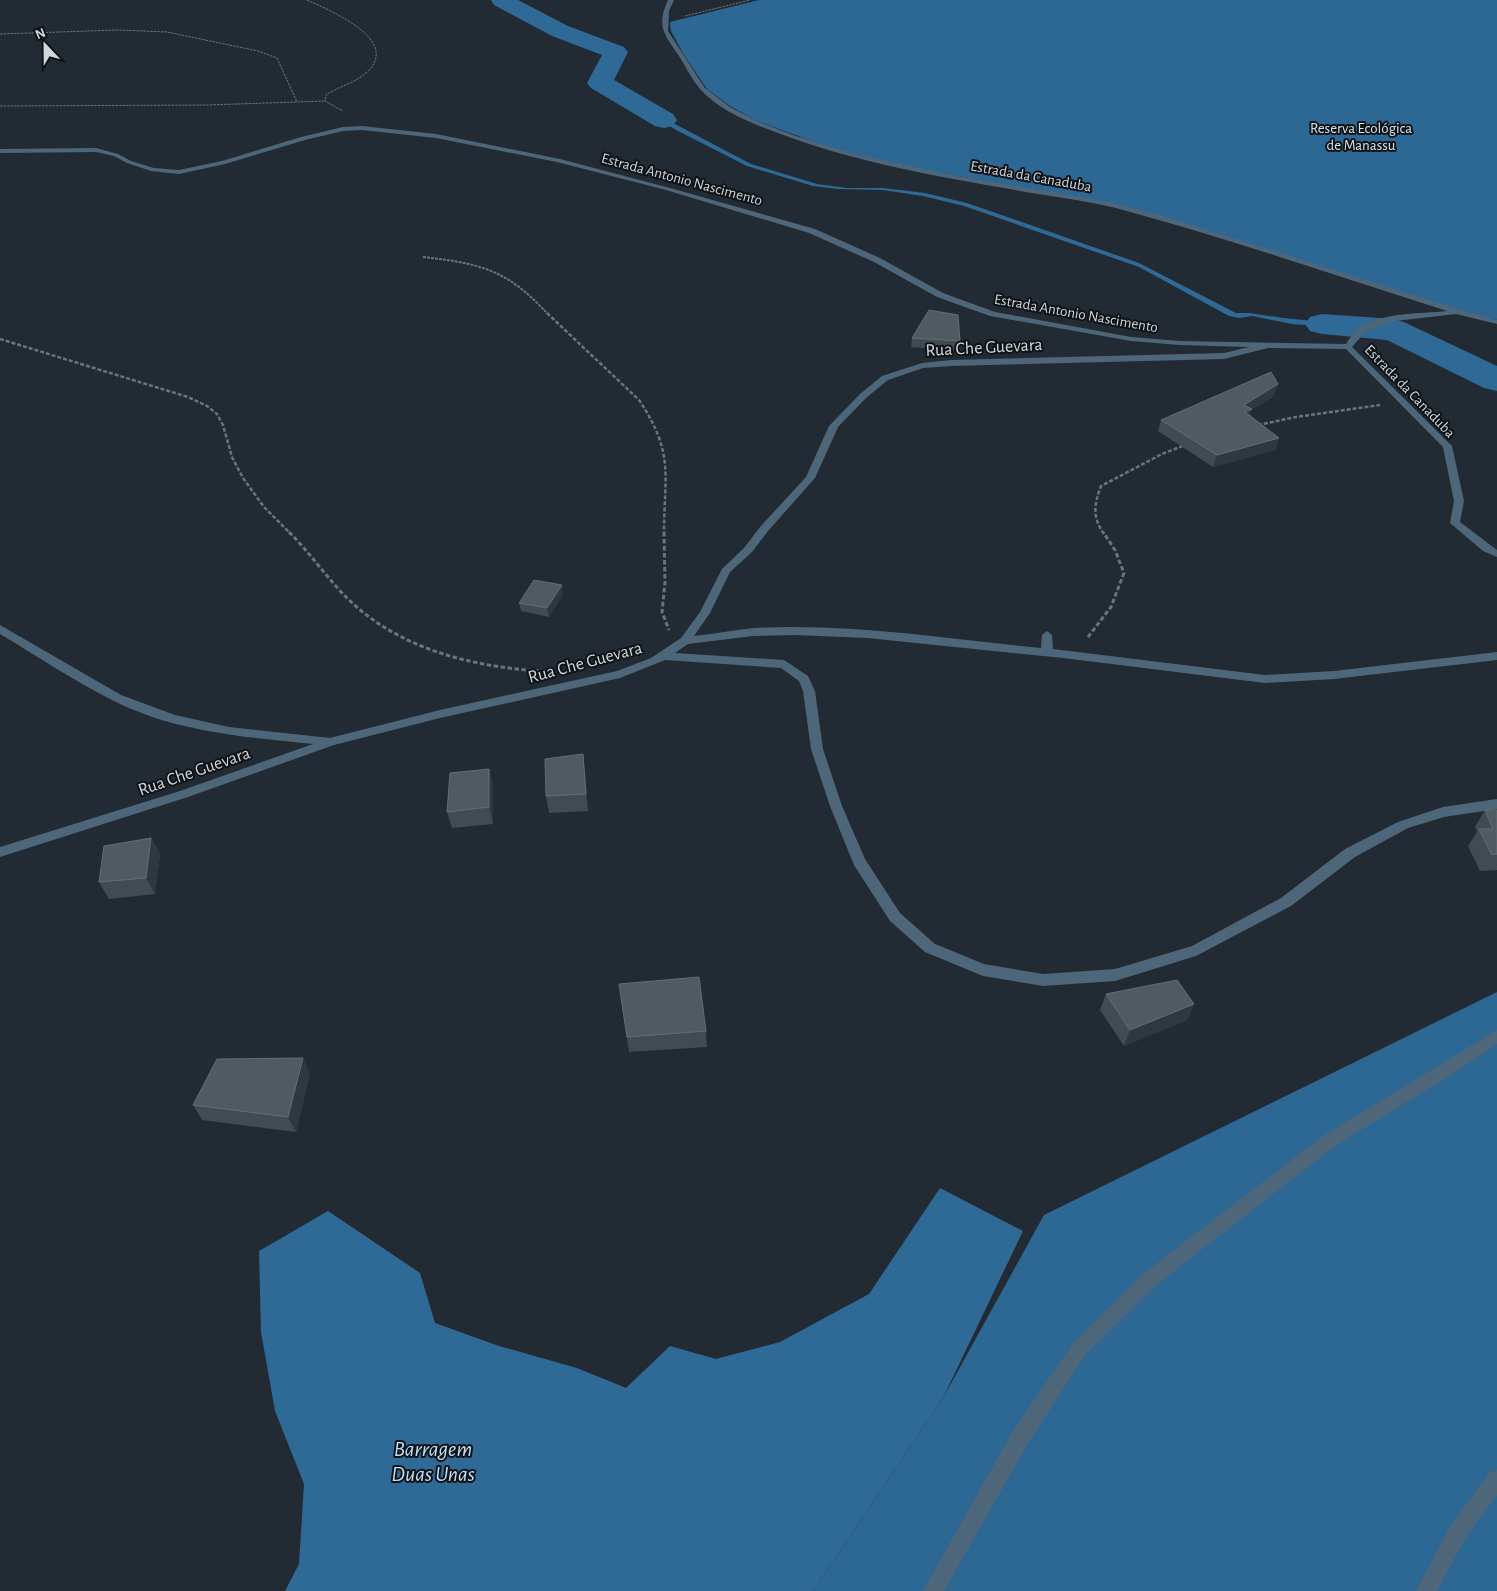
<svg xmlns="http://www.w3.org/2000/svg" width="1497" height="1591" viewBox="0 0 1497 1591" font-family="'Alegreya Sans',sans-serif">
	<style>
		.forest { fill: #2d6894 }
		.water { fill: #2f6a96 }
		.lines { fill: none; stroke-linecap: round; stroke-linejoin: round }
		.river { fill: #2f6a96; fill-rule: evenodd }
		.path-far3 { stroke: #6b737b; stroke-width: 1; stroke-dasharray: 2.5 1; stroke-linecap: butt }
		.path-far2 { stroke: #6b737b; stroke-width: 2; stroke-dasharray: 3 1; stroke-linecap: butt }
		.path-far1 { stroke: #6b737b; stroke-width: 2.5; stroke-dasharray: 4 2; stroke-linecap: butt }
		.path { stroke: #6b737b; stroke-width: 3; stroke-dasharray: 4.5 2.5; stroke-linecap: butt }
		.minor { fill: #4e6679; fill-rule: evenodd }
		.wall { fill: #404b52 }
		.shaded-wall { fill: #2d3840 }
		.building { fill: #505a61; stroke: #646d75 }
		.labels { text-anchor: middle; stroke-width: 4; stroke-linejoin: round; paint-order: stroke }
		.far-park-label { font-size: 15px; fill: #d4e3f0; stroke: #0f1317 }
		.far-street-label { font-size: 15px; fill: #d1d7dd; stroke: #0f1317 }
		.street-label { font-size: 18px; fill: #d1d7dd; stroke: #0f1317 }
		.near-water-label { font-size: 22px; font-style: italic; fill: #bfdff9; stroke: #0f1317 }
	</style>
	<rect width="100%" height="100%" fill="#222b34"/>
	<g class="forest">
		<path d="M759 0H1497V320L1456 310 1106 202 929 171 857 155 809 140 757 121 730 106 707 89 684 55 671 31 670 22Z"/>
		<path d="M1497 992V1591H813L943 1398 1044 1215Z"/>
	</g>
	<g class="water">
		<path d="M596 83H603L673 123 751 164 817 184 847 188H883L925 193 967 203 1139 263 1236 313H1249L1283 318 1404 330 1388 331 1292 324 1252 316 1239 318 1229 316 1139 267 964 206 923 196 883 190 838 189 813 186 747 166 678 131Z"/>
		<path d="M1412 334 1497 376V383L1400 338Z"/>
		<path d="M940 1188 1023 1231 943 1398 813 1591H285L299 1564 304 1484 275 1411 261 1332 259 1251 328 1211 420 1273 435 1323 499 1346 577 1368 626 1388 670 1346 716 1359 780 1342 869 1294Z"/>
	</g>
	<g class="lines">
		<g class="river">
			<path d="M491 0H518L568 26 624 47 628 52 614 80 673 114 677 120 673 126 664 128 655 126 591 88 587 83 602 55 552 36 494 5Z"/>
			<path d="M1322 314 1394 319 1406 323 1497 366V391L1484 388 1387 340 1322 334 1310 331 1305 324 1310 317Z"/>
		</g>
		<g class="path-far3">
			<path d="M307 0C329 10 397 38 370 69 359 82 339 86 326 95L325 101 343 111"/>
			<path d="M685 16 750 0"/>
			<path d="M0 34 118 30 167 32 258 51 277 58 297 102"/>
			<path d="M0 106 208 105 325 101"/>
		</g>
		<path class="path-far2" d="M423 257C456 261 488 264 516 285 528 293 538 304 548 314"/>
		<g class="path-far1">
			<path d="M547 313 639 400C675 454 664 474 664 534"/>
			<path d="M0 339 188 397 207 406 217 414 223 425 232 457 243 478 264 507 291 534"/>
			<path d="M1258 425 1296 417 1380 405"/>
			<path d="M1104 534C1092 517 1094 505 1101 486L1162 454 1185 445"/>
		</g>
		<g class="path">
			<path d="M289 532C309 552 325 575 344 595 396 648 468 666 539 671"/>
			<path d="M664 532 665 582 662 612 669 630"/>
			<path d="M1088 637 1111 607 1124 573 1115 550 1103 532"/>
		</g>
		<g class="minor">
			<path d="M668 0H674L669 11 668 31 699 79 705 88 730 107 757 121 796 136 859 155 947 174 1104 201 1160 215 1461 310 1497 320V324L1456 314 1395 321 1366 331 1352 347 1452 446 1464 501 1460 522 1497 550V557L1483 551 1450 523 1454 501 1443 447 1346 349 1268 348 1224 359 951 366 923 368 888 380 866 398 838 427 815 478 768 531 752 552 730 572 710 613 694 636C714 634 734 630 754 628 850 623 947 639 1041 648L1042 635 1047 631 1052 635 1053 649 1265 675 1334 671 1497 652V660L1334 679 1265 683 1063 658 867 638 794 635 753 636 688 644 675 653 784 660 808 676 815 691 823 749 842 806 865 859 900 913 935 944 984 964 1043 974 1115 969 1192 946 1281 898 1345 849 1398 822 1443 807 1497 799V809L1444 817 1408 828 1355 857 1291 906 1196 956 1115 981 1043 986 983 976 925 952 890 921 854 865 830 806 811 749 803 691 799 681 781 668 665 660 620 678 440 718 334 745 188 797 0 857V847L180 791 313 744C245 737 174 732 112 700 74 681 37 656 0 634V625L121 695 175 715 229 727 330 738 440 710 617 671 651 658 681 638 700 612 722 569 744 548 760 527 806 477 829 426 860 394 882 376 922 363 951 360 1224 353 1249 347 1180 345 1131 341 990 316 937 297 874 262 809 233 666 190 557 162 436 138 362 130 343 131 305 140 225 164 179 174 151 171 127 163 114 156 96 152 0 153V149L96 148 118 154 131 161 154 168 179 170 222 161 301 137 343 127 362 126 436 134 560 159 670 188 815 229 880 258 943 293 995 312 1131 337 1180 341 1346 344C1349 339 1353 333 1358 329 1379 312 1421 314 1447 311 1337 276 1227 238 1116 208 1083 200 1049 196 1015 190 935 176 854 162 778 133 751 123 720 111 701 90 692 80 686 67 679 56 664 34 656 27 668 0Z"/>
			<path d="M1497 1030V1044L1435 1085 1335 1146 1155 1286 1085 1355 1027 1445 944 1591H923L1013 1431 1073 1343 1143 1274 1323 1136Z"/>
			<path d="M1497 1470V1495L1465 1539 1437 1591H1416L1451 1525 1490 1472Z"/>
		</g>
	</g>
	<g class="wall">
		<path d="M912 338 960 341 959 350 911 347Z"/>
		<path d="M1274 396 1251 410 1250 415 1279 438 1275 450 1213 467 1158 431 1161 420Z"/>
		<path d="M563 594 549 617 521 611 519 603Z"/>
		<path d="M489 769 493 785V824L452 828 447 812Z"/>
		<path d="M585 771 588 811 549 813 546 796Z"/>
		<path d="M1485 810H1497V870L1480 871 1468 846 1477 832 1475 827Z"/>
		<path d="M151 838 160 854 155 894 109 899 99 882Z"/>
		<path d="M619 984 706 1031 707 1047 629 1052Z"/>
		<path d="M1106 994 1194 1004 1187 1020 1124 1046 1100 1010Z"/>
		<path d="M310 1073 296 1132 202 1120 193 1105Z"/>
	</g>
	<g class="shaded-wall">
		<path d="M1278 384 1274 396 1251 410 1248 421 1244 405Z"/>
		<path d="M1279 438 1275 450 1213 467 1217 455Z"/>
		<path d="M562 585 563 594 549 617 547 608Z"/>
		<path d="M583 754 585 771 588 811 586 794Z"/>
		<path d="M489 769 493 785V824L489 807Z"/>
		<path d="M151 838 160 854 155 894 146 878Z"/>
		<path d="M1194 1004 1187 1020 1124 1046 1130 1030Z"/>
		<path d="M303 1058 310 1073 296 1132 288 1117Z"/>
	</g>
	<g class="building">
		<path d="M929 310 958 315 960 341 912 338Z"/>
		<path d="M1271 372 1278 384 1244 405 1252 409 1245 412 1279 438 1217 455 1161 420Z"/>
		<path d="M534 580 562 585 547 608 519 603Z"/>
		<path d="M583 754 586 794 546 796 545 759Z"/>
		<path d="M489 769V807L447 812 450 773Z"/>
		<path d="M1485 810H1497V854L1492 855 1479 829H1493Z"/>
		<path d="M151 838 146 878 99 882 104 846Z"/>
		<path d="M699 977 706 1031 627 1037 619 984Z"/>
		<path d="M1177 980 1194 1004 1130 1030 1106 994Z"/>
		<path d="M303 1058 288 1117 193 1105 217 1059Z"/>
	</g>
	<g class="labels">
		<g class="far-park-label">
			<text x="1361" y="133">Reserva Ecológica<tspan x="1361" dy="17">de Manassu</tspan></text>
		</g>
		<g class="far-street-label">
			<text transform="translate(1031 176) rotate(10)" y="5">Estrada da Canaduba</text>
			<text transform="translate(682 179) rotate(15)" y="5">Estrada Antonio Nascimento</text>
			<text transform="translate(1076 313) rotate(10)" y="5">Estrada Antonio Nascimento</text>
			<text transform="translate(1410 391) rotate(46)" y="5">Estrada da Canaduba</text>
		</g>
		<g class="street-label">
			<text transform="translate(984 347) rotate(-3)" y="6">Rua Che Guevara</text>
			<text transform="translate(585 662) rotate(-15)" y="6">Rua Che Guevara</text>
			<text transform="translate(194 771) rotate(-19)" y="6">Rua Che Guevara</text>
		</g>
		<g class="near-water-label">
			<text x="433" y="1456">Barragem<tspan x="433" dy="25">Duas Unas</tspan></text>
		</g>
	</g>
	<g transform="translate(45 45) rotate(338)" stroke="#0f1317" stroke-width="4" paint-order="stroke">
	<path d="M0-4L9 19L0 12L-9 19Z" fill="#d1d7dd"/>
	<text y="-8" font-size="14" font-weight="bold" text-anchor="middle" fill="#d1d7dd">N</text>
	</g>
</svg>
